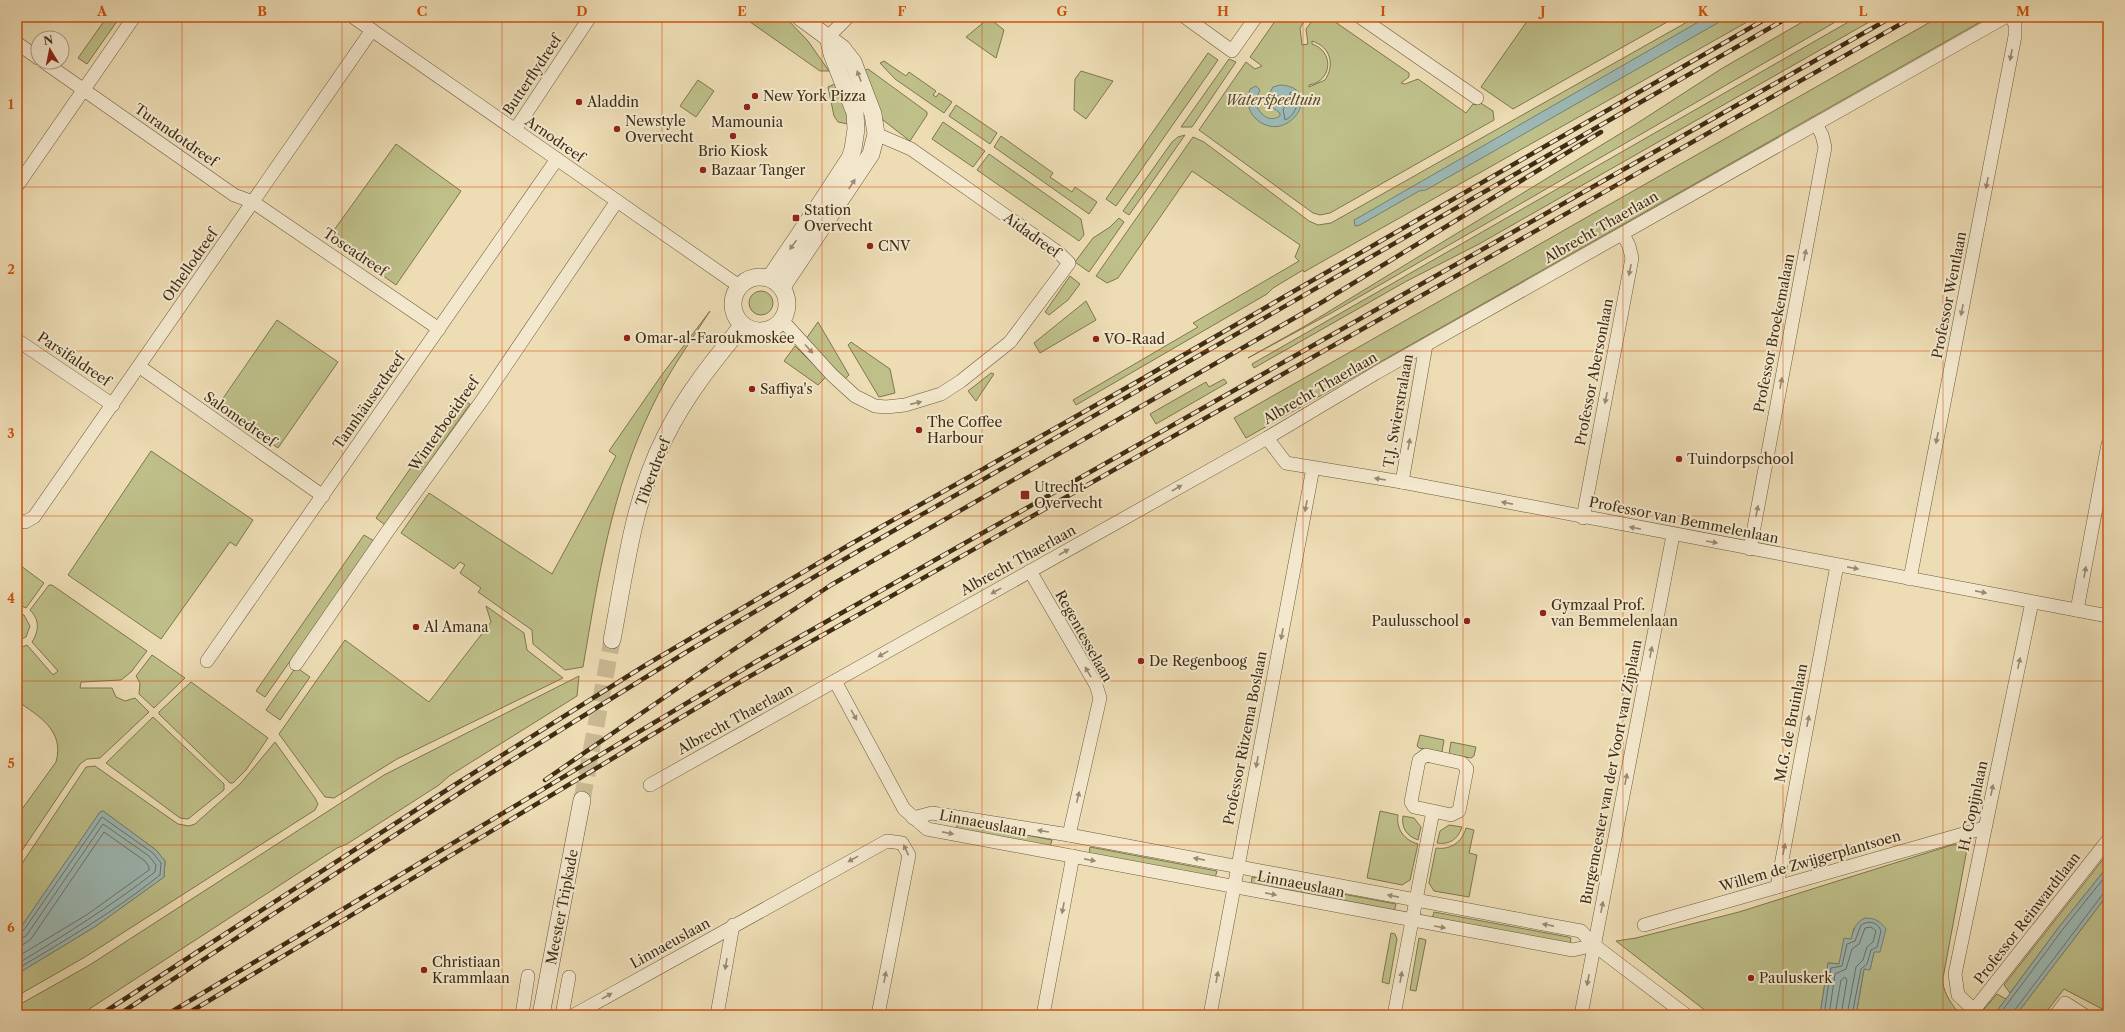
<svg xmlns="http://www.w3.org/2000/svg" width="2125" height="1032" viewBox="0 0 2125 1032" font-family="'Libre Caslon Text',serif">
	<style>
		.green { fill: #bebf89; stroke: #7f764e; fill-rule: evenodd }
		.water { fill: #9cb9b6; stroke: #778175 }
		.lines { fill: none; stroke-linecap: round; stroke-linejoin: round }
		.shore { stroke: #6e7365; stroke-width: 1 }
		.tertiary-tunnel { stroke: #cab994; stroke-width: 17; stroke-dasharray: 17 8; stroke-linecap: butt }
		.minor-casing { stroke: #6b593c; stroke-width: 14 }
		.tertiary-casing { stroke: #6b593c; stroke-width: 18 }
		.minor { stroke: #f3e8ce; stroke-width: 13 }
		.tertiary { stroke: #f3e8ce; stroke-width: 17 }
		.rail-casing { stroke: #402d14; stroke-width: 4.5 }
		.rail { stroke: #f3e8ce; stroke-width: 3; stroke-dasharray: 9; stroke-linecap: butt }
		.oneway { fill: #9a8a71 }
		.grid { fill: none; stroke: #cf520d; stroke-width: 1; stroke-opacity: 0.55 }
		.poi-dot { fill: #8f2418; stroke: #f3e8ce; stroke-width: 1.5 }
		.labels { text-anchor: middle; stroke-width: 4; stroke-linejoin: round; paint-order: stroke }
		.street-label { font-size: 14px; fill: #402d14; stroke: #f3e8ce }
		.poi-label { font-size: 14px; fill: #402d14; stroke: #f3e8ce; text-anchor: start }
		.park-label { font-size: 14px; font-style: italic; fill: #594a2b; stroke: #f3e8ce }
		.neatline { fill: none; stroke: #cf520d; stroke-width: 1.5 }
		.grid-label { font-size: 13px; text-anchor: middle; font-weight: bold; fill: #cf520d }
	</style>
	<rect width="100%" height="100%" fill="#eddcb4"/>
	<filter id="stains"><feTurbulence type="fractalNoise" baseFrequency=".005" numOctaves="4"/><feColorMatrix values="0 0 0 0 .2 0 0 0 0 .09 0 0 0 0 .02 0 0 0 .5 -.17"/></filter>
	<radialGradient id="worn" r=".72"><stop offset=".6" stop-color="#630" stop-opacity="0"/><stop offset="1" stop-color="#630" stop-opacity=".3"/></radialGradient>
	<g class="green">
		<path d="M107 17H120L87 64 78 58Z"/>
		<path d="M743 17H785L808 41 829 71H820Z"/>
		<path d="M1278 17H1307L1300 28 1302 45 1308 44 1306 29 1315 17H1328L1409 73V77L1401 83 1405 84 1418 79 1466 113 1473 104 1477 105 1479 102 1493 111 1494 120 1330 213 1320 215 1313 213 1199 130 1246 62 1255 69 1262 66 1250 57ZM1312 41C1331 47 1335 65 1325 80L1309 87V85C1333 81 1334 51 1312 44Z"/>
		<path d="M1530 17H1676L1513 109 1481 87Z"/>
		<path d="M1696 17H1756L1325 260 1304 272 1303 270 1273 288 1267 294 1076 405 1073 400 1198 327 1193 323 1299 261 1295 257 1300 245 1192 171 1118 278 1107 283 1096 276 1193 137 1204 142 1309 221 1318 225 1331 223Z"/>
		<path d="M1811 17H1844L1333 312 1248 358 1305 326 1636 124 1721 69Z"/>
		<path d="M1857 17H1878L1479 244 1405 282 1254 368 1252 364Z"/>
		<path d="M1939 17H1989L1246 438 1234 418Z"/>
		<path d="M989 18 1004 30 996 58 966 37Z"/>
		<path d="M1208 53 1218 60 1116 206 1106 199Z"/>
		<path d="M1229 59 1236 62 1192 127H1181Z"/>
		<path d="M884 61 906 76 909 72 936 91 933 95 936 97 939 93 952 102 944 113 895 79 880 63Z"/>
		<path d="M868 69 927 112V115L910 141 883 120 863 71Z"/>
		<path d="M1081 71 1113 81 1086 119 1074 110 1075 79Z"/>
		<path d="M698 80 714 91 696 117 680 106Z"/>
		<path d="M837 83 842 91 848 124 838 122 834 116 828 87Z"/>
		<path d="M956 105 997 133 990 144 949 116Z"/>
		<path d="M943 122 985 151 973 167 932 139Z"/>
		<path d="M1185 135 1129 215 1123 211 1172 142 1178 137Z"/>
		<path d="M1001 136 1053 173 1050 177 1072 192 1075 187 1097 202 1089 214 994 147Z"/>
		<path d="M396 144 461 191 396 285 329 237Z"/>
		<path d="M989 154 1081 219 1084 235 1079 241 977 170Z"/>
		<path d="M1119 218 1124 222 1089 272 1075 262 1093 238 1110 227Z"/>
		<path d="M1070 276 1080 284 1068 300 1049 315 1045 312Z"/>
		<circle cx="761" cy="303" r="12"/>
		<path d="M1086 301 1096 320 1040 353 1034 343Z"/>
		<path d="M710 311C690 342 668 373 652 407 612 489 598 578 583 667L565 670 533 644 532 630 478 592 481 588 460 573 465 565 460 562 454 569 401 533 429 493 552 574 616 456 609 451 661 376Z"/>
		<path d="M277 320 338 362 278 448 217 407Z"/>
		<path d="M818 322 849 375 845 379 806 339Z"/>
		<path d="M851 342 890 369 895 393 879 397 848 345Z"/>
		<path d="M795 346 826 377 818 385 784 361Z"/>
		<path d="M991 373 994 374 976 401 968 391Z"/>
		<path d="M1224 379 1227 383 1156 424 1150 414 1206 382 1209 387Z"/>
		<path d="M460 397 470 404 385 525 376 518Z"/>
		<path d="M151 451 253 520 236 546 230 542 161 639 68 575Z"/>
		<path d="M364 535 374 541 265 697 256 691Z"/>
		<path d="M17 563 44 583 26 608 17 604Z"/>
		<path d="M49 585H52L147 651 131 672 121 680 81 682 80 688H112L116 697 125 701 135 698 149 712 100 758 87 759 80 764 17 858V816L56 762C65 731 39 716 17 701V649L27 645 53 675 58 671 32 642C39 631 40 620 30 610Z"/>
		<path d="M486 606 524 633 527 650 563 678 397 759 334 798 325 797 279 734 345 640 429 702 491 622Z"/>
		<path d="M17 612 24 615 30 626 26 637 17 641Z"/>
		<path d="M152 655 185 678 154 708 139 694 140 683 136 676Z"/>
		<path d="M296 667 310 677 280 720 266 710Z"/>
		<path d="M579 676 577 696 449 776 439 785 347 844 337 848 80 1015H17V1006L88 966 384 775Z"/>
		<path d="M191 682 268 738 246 770 233 783H230L159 714V712Z"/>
		<path d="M153 717 224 784V790L188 819 180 818 106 763Z"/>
		<path d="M1420 735 1444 740 1442 752 1419 748 1417 746Z"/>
		<path d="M275 742 315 798 318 804 315 810 85 957 17 996V974L96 926 164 877 165 861 156 850 103 811 100 812 17 933V871L86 767 95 766 178 824 189 826 195 824 241 783Z"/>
		<path d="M1451 742 1476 747 1474 756 1471 758 1449 754Z"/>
		<path d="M1380 811 1398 815C1396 829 1404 840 1418 844L1410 880 1402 885 1367 878Z"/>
		<path d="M1403 816 1414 818 1421 827 1418 840C1407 836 1401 828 1403 816Z"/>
		<path d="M958 822 1052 840 1050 847 956 829Z"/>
		<path d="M1449 825 1462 827C1458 839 1450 845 1437 843L1440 831Z"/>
		<path d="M1466 828 1474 830 1469 853 1477 855 1469 897 1434 891 1429 883 1436 848C1451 850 1462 842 1466 828Z"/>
		<path d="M1966 844 1967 849 1943 978C1942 991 1950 1001 1957 1011L1954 1015H1856L1864 969H1870L1874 952 1854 928 1851 940 1839 964 1828 963 1820 1015H1711L1616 941 1636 938 1739 912 1952 845Z"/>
		<path d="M1090 847 1217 871 1215 878 1089 854Z"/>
		<path d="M2108 853V866L2059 927 2010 993 2004 985Z"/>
		<path d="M1252 877 1396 904 1394 912 1251 885Z"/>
		<path d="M2108 894V1012L2064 989 2044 1015H2016Z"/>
		<path d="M1434 912 1568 937 1571 938 1570 945 1432 919Z"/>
		<path d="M1391 933 1395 934 1397 939 1389 984 1382 982Z"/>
		<path d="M1419 938 1426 940 1416 991 1410 990Z"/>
		<path d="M1997 994 2006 999 1994 1015H1979Z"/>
	</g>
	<g class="water">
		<path d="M1707 17H1728L1426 190 1419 191 1360 225 1355 226 1354 220 1356 219Z"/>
		<path d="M1280 85C1327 87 1287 149 1255 118 1247 110 1247 99 1250 89L1256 86 1260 90 1255 100C1257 112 1268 124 1280 116V113L1269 105 1268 96 1273 87Z"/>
		<path d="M103 811 156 850 165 861 164 877 96 926 17 974V933L100 812Z"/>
		<path d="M2108 866V894L2016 1015H1994L2059 927Z"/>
		<path d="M1865 918C1875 918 1880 921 1886 929L1880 952H1874L1870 970 1864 969 1856 1015H1820L1828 963 1839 964 1844 938 1851 939C1854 929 1855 923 1865 918Z"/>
	</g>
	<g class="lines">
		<g class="shore">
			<path d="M1293 92C1302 100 1295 116 1285 120L1283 109 1290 102V93Z"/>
			<path d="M17 935 21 933 26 927 102 817 153 853 161 863 160 875C115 911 66 940 17 969"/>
			<path d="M17 940 26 936 103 824 149 856 156 865 155 872C111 906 65 935 17 964"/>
			<path d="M17 946 24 944 31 939 104 832 145 861 149 867V870L88 914 17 957"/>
			<path d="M1824 1015 1831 968 1842 966 1847 944 1855 941 1861 925C1869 920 1878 922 1881 931L1877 947 1871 950 1867 964 1861 969 1852 1015"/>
			<path d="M1829 1015 1835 974 1846 969 1852 949 1859 944 1865 928 1871 927 1876 931 1873 942 1867 947 1863 960 1856 967 1847 1015"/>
			<path d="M1835 1015 1841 980 1845 977 1847 980 1841 1015"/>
			<path d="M1999 1015 2063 929 2108 873"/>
			<path d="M2013 1015 2014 1011 2103 894 2108 892"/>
		</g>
		<path class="tertiary-tunnel" d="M582 800 612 640"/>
		<defs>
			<g id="minor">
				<path d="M353 17 739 286"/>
				<path d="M1185 17 1232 51 1256 17"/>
				<path d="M1360 17 1477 98"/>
				<path d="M828 37 848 17"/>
				<path d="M17 43 38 58"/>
				<path d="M44 62 234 195 253 202 439 329"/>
				<path d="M515 130 590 17"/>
				<path d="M17 186 134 17"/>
				<path d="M782 320 832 375 855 396 875 406 886 407 905 405 941 394 961 381 1010 342 1069 263 1059 253 911 149 876 134"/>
				<path d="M17 340 113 405"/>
				<path d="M140 367 323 496"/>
				<path d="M1267 438 1286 463 1402 482 2108 616"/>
				<path d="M1402 482 1426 345"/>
				<path d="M1583 518 1632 258 1629 246 1623 234"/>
				<path d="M17 520 25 522 34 517 372 30"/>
				<path d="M1750 549 1825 147 1822 135 1816 124"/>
				<path d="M1030 571 1096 685 1100 698 1069 835"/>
				<path d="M1910 579 2015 36V24L2011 17"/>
				<path d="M2077 610 2108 444"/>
				<path d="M207 661 557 159"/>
				<path d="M296 664 387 532 483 399 617 201"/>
				<path d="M835 681 904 809 927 829 1573 950 1594 945"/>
				<path d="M650 785 1267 438 1376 373 2005 17"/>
				<path d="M913 818 932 813 1069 835 1581 931 1594 945 1686 1015"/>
				<path d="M1777 887 1837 565"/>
				<path d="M1644 925 1984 828"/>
				<path d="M1974 1010 1958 995 1955 974 2032 602"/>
				<path d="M522 1015 528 976"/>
				<path d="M562 1015 569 977"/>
				<path d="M574 1015 887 841 902 843 909 855 878 1015"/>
				<path d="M717 1015 733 925"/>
				<path d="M1043 1015 1073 856"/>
				<path d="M1210 1015 1313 468"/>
				<path d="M1394 1015 1433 811 1414 807 1411 802 1419 760 1426 755 1462 763 1467 769 1459 811 1451 815 1433 811"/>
				<path d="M1581 1015 1673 535"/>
				<path d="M1970 1015 2108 840"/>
				<path d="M2056 1015 2065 1003 2084 1015"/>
			</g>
			<g id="tertiary">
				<circle cx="760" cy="304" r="27"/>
				<path d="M770 278 822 201 850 158 853 149 856 129 855 113 832 54 828 37"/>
				<path d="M782 287 871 154 876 134 873 114 853 62 842 48 800 17"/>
				<path d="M612 640C625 572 633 500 665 437 685 396 714 360 743 325"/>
				<path d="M541 1015 582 800"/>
			</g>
		</defs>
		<use href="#minor" class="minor-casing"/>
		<use href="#tertiary" class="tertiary-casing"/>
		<use href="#minor" class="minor"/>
		<use href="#tertiary" class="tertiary"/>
		<defs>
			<g id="rail">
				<path d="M545 780 727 654 831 585 1324 301 1601 132"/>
				<path d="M100 1015 456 784 644 666 849 545 1133 384 1769 17"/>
				<path d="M118 1015 472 785 688 651 860 550 1789 17"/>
				<path d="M166 1015 757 661 1892 17"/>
				<path d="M185 1015 745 679 1913 17"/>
			</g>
		</defs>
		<use href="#rail" class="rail-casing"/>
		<use href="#rail" class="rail"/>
	</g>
	<defs><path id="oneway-solid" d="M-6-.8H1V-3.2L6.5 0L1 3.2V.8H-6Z"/></defs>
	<g class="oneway">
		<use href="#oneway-solid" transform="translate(2011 55) rotate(101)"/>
		<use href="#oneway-solid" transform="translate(859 76) rotate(-111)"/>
		<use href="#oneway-solid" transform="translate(1987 183) rotate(101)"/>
		<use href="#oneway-solid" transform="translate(852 184) rotate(-57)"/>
		<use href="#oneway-solid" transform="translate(793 245) rotate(126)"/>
		<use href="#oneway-solid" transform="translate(1805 255) rotate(-79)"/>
		<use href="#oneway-solid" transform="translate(1630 270) rotate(101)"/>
		<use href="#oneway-solid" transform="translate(1962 310) rotate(101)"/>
		<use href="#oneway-solid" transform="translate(809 349) rotate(48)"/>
		<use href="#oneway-solid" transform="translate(1781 383) rotate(-79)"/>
		<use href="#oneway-solid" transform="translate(1606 398) rotate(101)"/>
		<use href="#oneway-solid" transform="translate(916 403) rotate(-13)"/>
		<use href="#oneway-solid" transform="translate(1937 438) rotate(101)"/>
		<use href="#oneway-solid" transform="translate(1409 444) rotate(-80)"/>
		<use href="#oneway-solid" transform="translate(1380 479) rotate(-171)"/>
		<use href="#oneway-solid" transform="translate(1177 488) rotate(-30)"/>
		<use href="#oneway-solid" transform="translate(1507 503) rotate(-169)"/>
		<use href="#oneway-solid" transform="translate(1306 506) rotate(101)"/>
		<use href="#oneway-solid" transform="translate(1757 511) rotate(-79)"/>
		<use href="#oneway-solid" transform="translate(1635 528) rotate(-169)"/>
		<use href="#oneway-solid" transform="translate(1712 542) rotate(10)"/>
		<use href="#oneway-solid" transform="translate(1064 552) rotate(-30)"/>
		<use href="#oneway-solid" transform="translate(1853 568) rotate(11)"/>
		<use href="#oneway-solid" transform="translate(2085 572) rotate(-80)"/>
		<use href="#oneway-solid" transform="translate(996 591) rotate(151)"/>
		<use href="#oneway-solid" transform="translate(1981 592) rotate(11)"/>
		<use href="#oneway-solid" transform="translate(1282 634) rotate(101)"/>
		<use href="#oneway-solid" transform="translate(1651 652) rotate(-79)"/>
		<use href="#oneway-solid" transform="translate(883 654) rotate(151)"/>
		<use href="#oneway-solid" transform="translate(2019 663) rotate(-78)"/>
		<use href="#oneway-solid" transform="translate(1088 672) rotate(-120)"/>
		<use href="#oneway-solid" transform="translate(854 715) rotate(61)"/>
		<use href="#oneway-solid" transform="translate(1808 721) rotate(-79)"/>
		<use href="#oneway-solid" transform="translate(1257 762) rotate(101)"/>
		<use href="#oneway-solid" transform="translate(1626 779) rotate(-79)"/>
		<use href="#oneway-solid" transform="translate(1992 790) rotate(-78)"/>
		<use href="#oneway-solid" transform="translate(1078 797) rotate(-77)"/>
		<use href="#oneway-solid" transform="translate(1043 831) rotate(-171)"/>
		<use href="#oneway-solid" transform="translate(948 833) rotate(11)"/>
		<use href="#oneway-solid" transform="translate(1784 849) rotate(-79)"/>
		<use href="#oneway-solid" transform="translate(906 850) rotate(-115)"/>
		<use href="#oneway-solid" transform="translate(853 859) rotate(151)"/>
		<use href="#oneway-solid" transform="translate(1199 859) rotate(-169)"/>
		<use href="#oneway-solid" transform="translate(1090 860) rotate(11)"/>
		<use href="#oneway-solid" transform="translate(1271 894) rotate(11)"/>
		<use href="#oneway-solid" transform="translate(1393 896) rotate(-169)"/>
		<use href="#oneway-solid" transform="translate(1602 907) rotate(-79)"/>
		<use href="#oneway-solid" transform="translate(1063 908) rotate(101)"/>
		<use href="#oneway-solid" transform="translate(1548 925) rotate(-169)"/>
		<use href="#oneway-solid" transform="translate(1440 927) rotate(10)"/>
		<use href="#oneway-solid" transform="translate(726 964) rotate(100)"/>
		<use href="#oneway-solid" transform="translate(885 977) rotate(-79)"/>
		<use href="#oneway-solid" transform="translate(1217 977) rotate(-80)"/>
		<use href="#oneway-solid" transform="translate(1401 977) rotate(-80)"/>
		<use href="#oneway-solid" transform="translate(1588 980) rotate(101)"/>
		<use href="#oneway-solid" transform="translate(607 996) rotate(-29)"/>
	</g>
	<path class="grid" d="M182 17V1015M342 17V1015M502 17V1015M662 17V1015M822 17V1015M982 17V1015M1143 17V1015M1303 17V1015M1463 17V1015M1623 17V1015M1783 17V1015M1943 17V1015M17 187H2108M17 351H2108M17 516H2108M17 681H2108M17 845H2108"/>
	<g class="poi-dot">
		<circle cx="755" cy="96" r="4"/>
		<circle cx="579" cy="102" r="4"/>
		<circle cx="747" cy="107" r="4"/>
		<circle cx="617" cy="129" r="4"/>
		<circle cx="733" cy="136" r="4"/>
		<circle cx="703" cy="170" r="4"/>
		<rect x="792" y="214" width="8" height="8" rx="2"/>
		<circle cx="870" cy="246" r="4"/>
		<circle cx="627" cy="338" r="4"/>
		<circle cx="1096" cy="339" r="4"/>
		<circle cx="752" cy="389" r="4"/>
		<circle cx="919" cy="430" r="4"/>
		<circle cx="1679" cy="459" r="4"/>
		<rect x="1020" y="490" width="10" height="10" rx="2"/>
		<circle cx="1543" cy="613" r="4"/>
		<circle cx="1467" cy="621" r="4"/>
		<circle cx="416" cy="627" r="4"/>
		<circle cx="1141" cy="661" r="4"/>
		<circle cx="424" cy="970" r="4"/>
		<circle cx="1751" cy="978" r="4"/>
	</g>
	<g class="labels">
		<g class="street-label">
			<text transform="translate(532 75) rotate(-56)" y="5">Butterflydreef</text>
			<text transform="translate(176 135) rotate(35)" y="5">Turandotdreef</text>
			<text transform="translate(555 139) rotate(35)" y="5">Arnodreef</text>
			<text transform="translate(1601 227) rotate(-30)" y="5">Albrecht Thaerlaan</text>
			<text transform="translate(1032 235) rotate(36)" y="5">Aidadreef</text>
			<text transform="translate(355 252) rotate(34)" y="5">Toscadreef</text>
			<text transform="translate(190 265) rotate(-55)" y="5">Othellodreef</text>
			<text transform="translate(1949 295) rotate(-79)" y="5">Professor Wentlaan</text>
			<text transform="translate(1774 333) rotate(-79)" y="5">Professor Broekemalaan</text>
			<text transform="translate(74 359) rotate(34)" y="5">Parsifaldreef</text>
			<text transform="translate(1594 372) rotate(-79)" y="5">Professor Abersonlaan</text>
			<text transform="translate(1320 388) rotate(-30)" y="5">Albrecht Thaerlaan</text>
			<text transform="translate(369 401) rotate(-55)" y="5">Tannhäuserdreef</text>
			<text transform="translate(1398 411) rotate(-80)" y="5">T.J. Swierstralaan</text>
			<text transform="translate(240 419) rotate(35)" y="5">Salomedreef</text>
			<text transform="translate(444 424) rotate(-55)" y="5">Winterboeidreef</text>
			<text transform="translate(653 472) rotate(-69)" y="5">Tiberdreef</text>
			<text transform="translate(1684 520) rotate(11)" y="5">Professor van Bemmelenlaan</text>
			<text transform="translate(1018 560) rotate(-29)" y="5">Albrecht Thaerlaan</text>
			<text transform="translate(1084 636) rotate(61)" y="5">Regentesselaan</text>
			<text transform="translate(735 719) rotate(-29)" y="5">Albrecht Thaerlaan</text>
			<text transform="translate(1791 723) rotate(-79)" y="5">M.G. de Bruinlaan</text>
			<text transform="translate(1245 738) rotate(-79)" y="5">Professor Ritzema Boslaan</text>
			<text transform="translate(1611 772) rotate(-79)" y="5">Burgemeester van der Voort van Zijplaan</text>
			<text transform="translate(1973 806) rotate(-78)" y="5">H. Copijnlaan</text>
			<text transform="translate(983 823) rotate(11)" y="5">Linnaeuslaan</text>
			<text transform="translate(1810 861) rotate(-16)" y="5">Willem de Zwijgerplantsoen</text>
			<text transform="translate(1301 884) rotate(11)" y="5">Linnaeuslaan</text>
			<text transform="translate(562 907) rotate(-79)" y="5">Meester Tripkade</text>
			<text transform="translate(2027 918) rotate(-52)" y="5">Professor Reinwardtlaan</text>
			<text transform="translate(670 943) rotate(-29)" y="5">Linnaeuslaan</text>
		</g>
		<g class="poi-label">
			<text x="763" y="101">New York Pizza</text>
			<text x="587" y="107">Aladdin</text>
			<text x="625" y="126">Newstyle<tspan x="625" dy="16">Overvecht</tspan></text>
			<text x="747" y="127" text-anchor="middle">Mamounia</text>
			<text x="733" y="156" text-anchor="middle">Brio Kiosk</text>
			<text x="711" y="175">Bazaar Tanger</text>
			<text x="804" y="215">Station<tspan x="804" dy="16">Overvecht</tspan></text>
			<text x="878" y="251">CNV</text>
			<text x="635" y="343">Omar-al-Faroukmoskee</text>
			<text x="1104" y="344">VO-Raad</text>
			<text x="760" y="394">Saffiya's</text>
			<text x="927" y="427">The Coffee<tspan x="927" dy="16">Harbour</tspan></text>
			<text x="1687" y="464">Tuindorpschool</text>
			<text x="1034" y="492">Utrecht<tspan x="1034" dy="16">Overvecht</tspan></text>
			<text x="1551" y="610">Gymzaal Prof.<tspan x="1551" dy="16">van Bemmelenlaan</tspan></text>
			<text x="1459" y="626" text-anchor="end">Paulusschool</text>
			<text x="424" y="632">Al Amana</text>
			<text x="1149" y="666">De Regenboog</text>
			<text x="432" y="967">Christiaan<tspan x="432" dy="16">Krammlaan</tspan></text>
			<text x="1759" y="983">Pauluskerk</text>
		</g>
		<g class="park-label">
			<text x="1273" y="105">Waterspeeltuin</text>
		</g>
	</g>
	<rect width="2125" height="1032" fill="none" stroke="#eddcb4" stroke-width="44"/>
	<g transform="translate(50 50) rotate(350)"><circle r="19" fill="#f3e8ce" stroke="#ab9d84"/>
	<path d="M0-3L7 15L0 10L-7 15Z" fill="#8f2418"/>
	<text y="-6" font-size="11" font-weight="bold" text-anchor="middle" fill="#402d14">N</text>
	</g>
	<rect x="22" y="22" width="2081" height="988" class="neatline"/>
	<g class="grid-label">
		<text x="102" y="16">A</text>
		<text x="262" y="16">B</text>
		<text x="422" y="16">C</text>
		<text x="582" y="16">D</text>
		<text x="742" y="16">E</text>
		<text x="902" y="16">F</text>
		<text x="1062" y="16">G</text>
		<text x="1223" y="16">H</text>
		<text x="1383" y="16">I</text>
		<text x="1543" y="16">J</text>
		<text x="1703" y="16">K</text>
		<text x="1863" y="16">L</text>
		<text x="2023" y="16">M</text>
		<text x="11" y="109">1</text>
		<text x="11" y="274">2</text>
		<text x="11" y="438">3</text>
		<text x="11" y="603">4</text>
		<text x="11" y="768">5</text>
		<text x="11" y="932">6</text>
	</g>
	<rect width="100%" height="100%" filter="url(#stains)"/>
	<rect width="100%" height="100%" fill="url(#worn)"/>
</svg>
